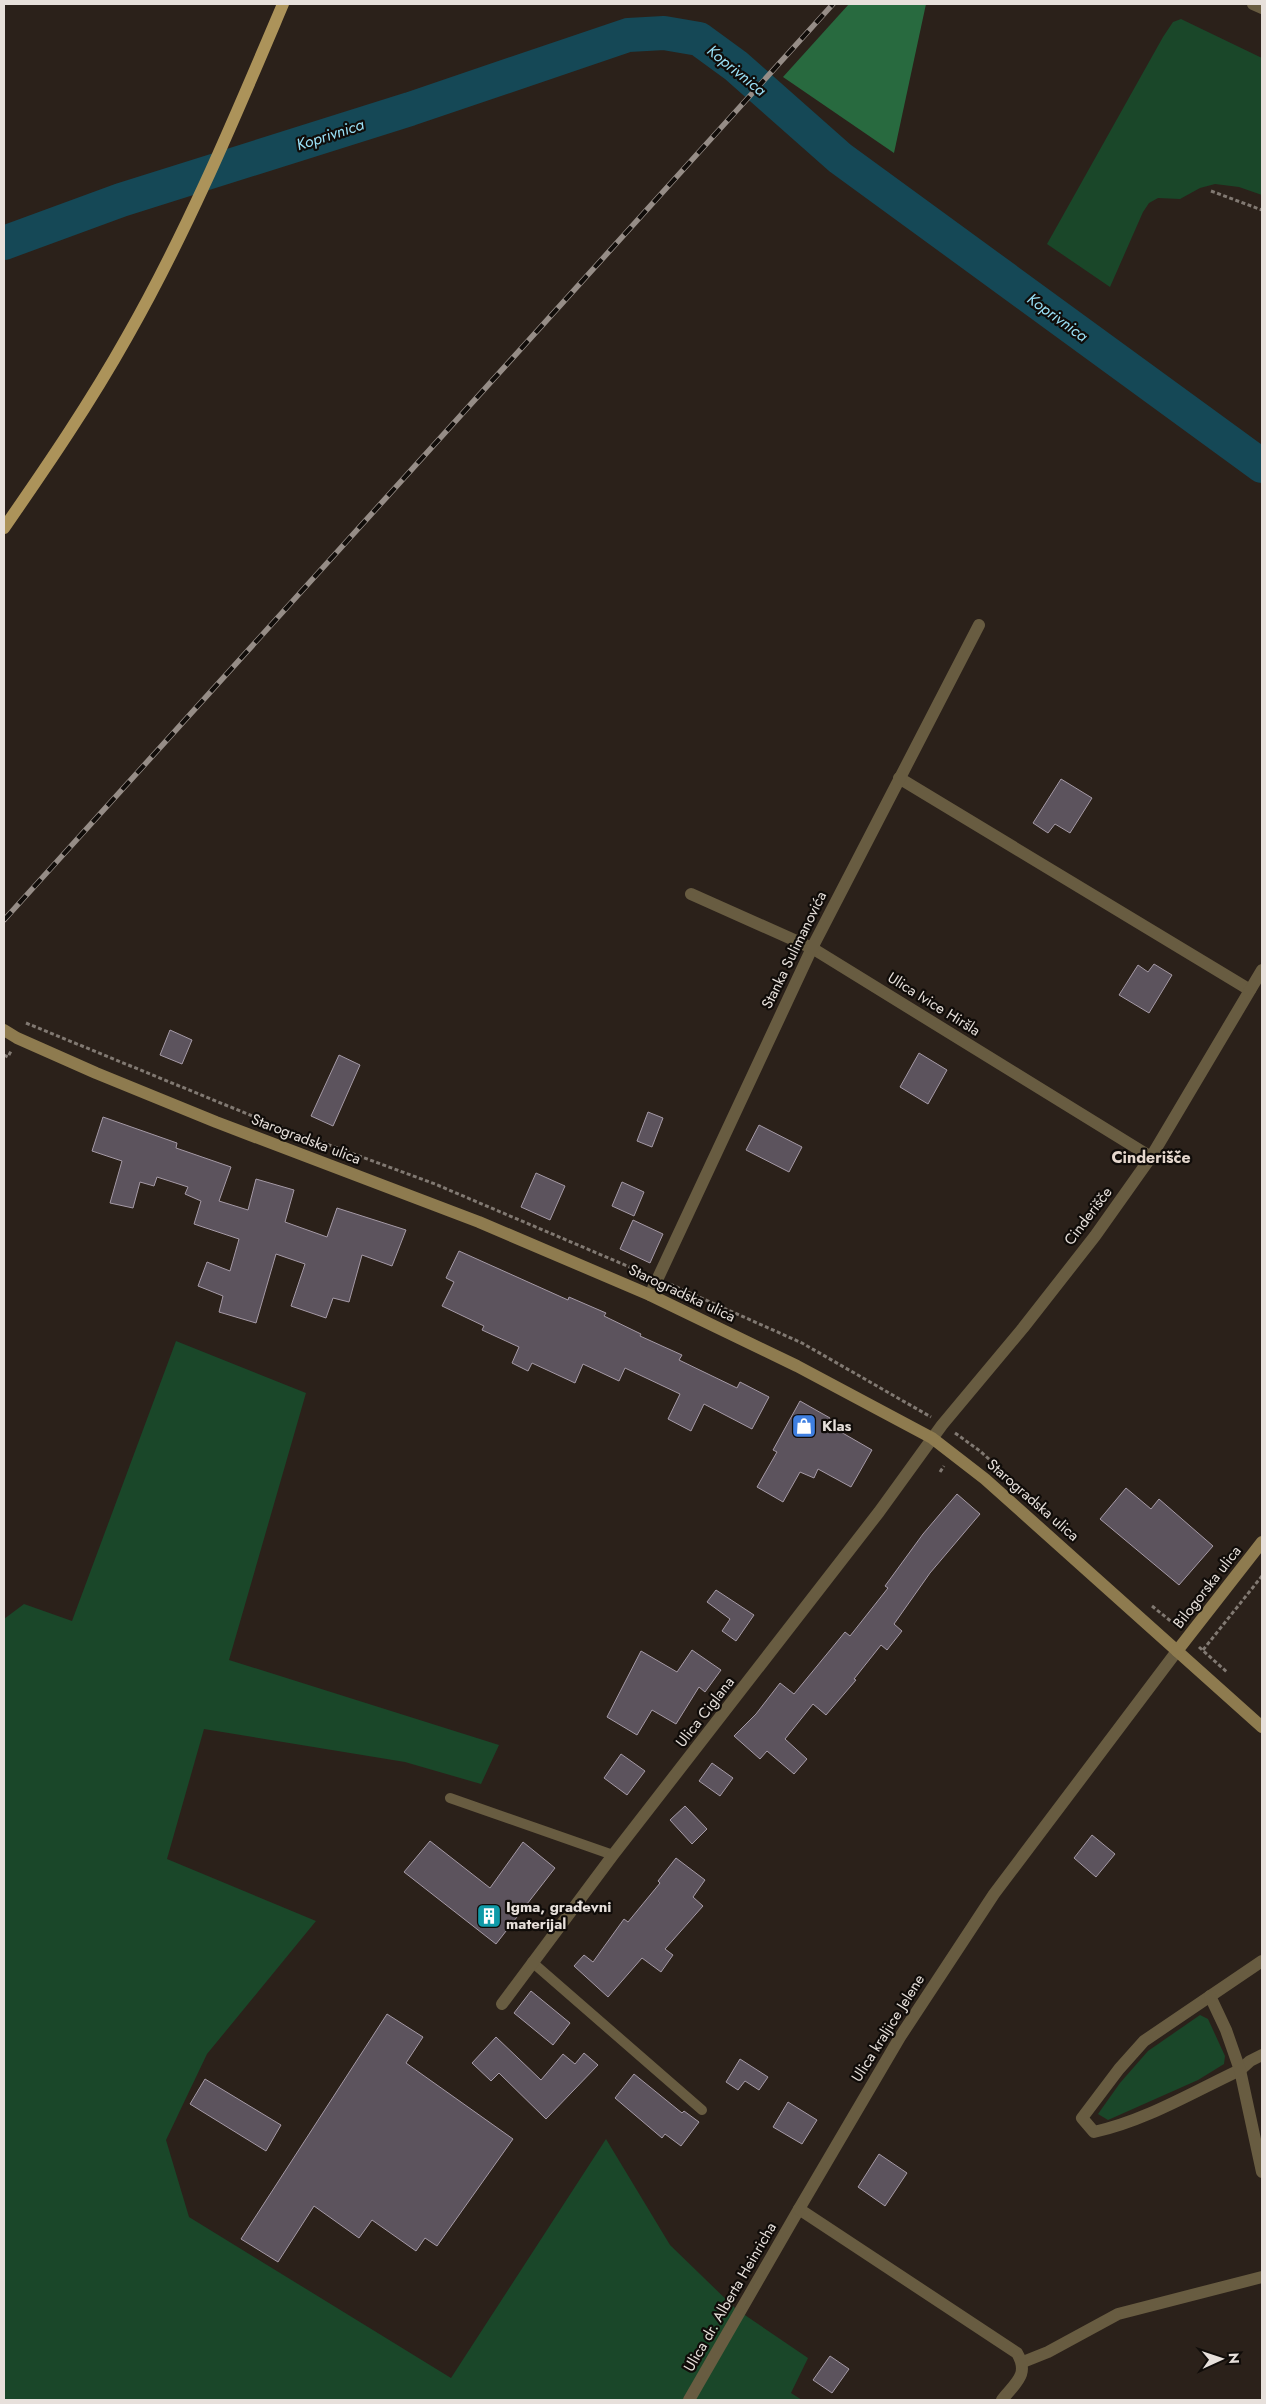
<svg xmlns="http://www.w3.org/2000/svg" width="1266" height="2404" viewBox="0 0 1266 2404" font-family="Jost,sans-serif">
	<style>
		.green { fill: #1a4729 }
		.forest { fill: #286a3f }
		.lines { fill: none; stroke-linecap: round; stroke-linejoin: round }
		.river { stroke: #154856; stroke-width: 34 }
		.building { fill: #5c535d; stroke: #a59aa6 }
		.path { stroke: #817972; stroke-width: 3; stroke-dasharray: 4 2.5; stroke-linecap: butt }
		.service { stroke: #685c41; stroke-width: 10 }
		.minor { stroke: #685c41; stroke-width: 12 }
		.secondary { stroke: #8e7b4f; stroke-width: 12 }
		.primary { stroke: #ac935a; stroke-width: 12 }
		.rail-casing { stroke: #968d87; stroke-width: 5.5 }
		.rail { stroke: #100c09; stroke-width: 4; stroke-dasharray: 11; stroke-linecap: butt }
		.labels { text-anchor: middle; stroke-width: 4.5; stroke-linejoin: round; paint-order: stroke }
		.street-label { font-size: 15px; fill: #e7e0db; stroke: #100c09 }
		.poi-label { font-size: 15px; font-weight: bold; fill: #e7e0db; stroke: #100c09; text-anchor: start }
		.water-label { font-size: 16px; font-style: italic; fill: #9ae0f6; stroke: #100c09 }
		.neighbourhood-label { font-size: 16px; font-weight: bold; fill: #e6d8ce; stroke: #100c09 }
	</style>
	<rect width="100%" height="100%" fill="#2b211a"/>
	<g class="green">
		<path d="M1181 19 1262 58V195L1239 187 1215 184 1200 188 1180 199 1158 198 1149 203 1143 212 1110 287 1047 244 1163 37 1173 22Z"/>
		<path d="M176 1341 306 1393 229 1660 499 1745 481 1784 405 1762 204 1729 167 1859 316 1921 207 2054 166 2140 189 2217 451 2378 606 2139 670 2245 736 2309 808 2358 791 2393 802 2400H4V1619L24 1604 72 1621Z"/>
		<path d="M1200 2015 1208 2019 1225 2056 1224 2064 1198 2080 1108 2120 1098 2114 1120 2083 1148 2051Z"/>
	</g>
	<path class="forest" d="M849 4H926L894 153 783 77Z"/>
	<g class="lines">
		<path class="river" d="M4 243 121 200 410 109 628 35 664 33 699 39 736 66 840 158 1262 466"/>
	</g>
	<g class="building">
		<path d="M1061 779 1092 798 1070 833 1055 824 1048 833 1033 823Z"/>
		<path d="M1154 964 1172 975 1149 1013 1119 995 1138 965 1148 972Z"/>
		<path d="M170 1030 192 1040 182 1064 160 1055Z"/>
		<path d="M919 1053 947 1070 928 1104 900 1087Z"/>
		<path d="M339 1055 360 1065 333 1126 311 1116Z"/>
		<path d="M648 1112 663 1118 652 1147 637 1141Z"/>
		<path d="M103 1117 177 1143 176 1148 231 1167 219 1201 248 1210 256 1179 294 1190 285 1222 327 1237 337 1208 406 1230 392 1266 362 1255 349 1302 333 1298 326 1318 291 1306 305 1264 276 1254 256 1323 219 1312 223 1296 198 1286 207 1262 230 1271 239 1239 194 1224 201 1201 185 1194 188 1187 157 1177 154 1186 140 1182 133 1208 110 1203 122 1161 92 1151Z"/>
		<path d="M759 1125 802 1147 789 1172 746 1150Z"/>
		<path d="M536 1173 565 1186 550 1220 521 1207Z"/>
		<path d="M622 1182 644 1192 634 1216 612 1206Z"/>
		<path d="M633 1220 663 1234 650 1263 620 1249Z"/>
		<path d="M459 1251 568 1300 569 1297 606 1313 604 1316 641 1334 640 1336 682 1355 679 1360 737 1388 740 1382 769 1397 752 1429 704 1404 691 1431 668 1419 680 1394 625 1368 619 1381 583 1364 575 1383 532 1363 528 1371 512 1363 519 1347 482 1330 484 1326 442 1306 454 1282 446 1278Z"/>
		<path d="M800 1401 830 1418 827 1424 872 1450 851 1487 818 1469 814 1478 800 1472 783 1502 757 1487 777 1452 773 1450Z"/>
		<path d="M1126 1488 1151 1509 1159 1499 1213 1546 1179 1585 1100 1519Z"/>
		<path d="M957 1494 980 1514 930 1573 894 1624 902 1631 887 1650 881 1645 854 1679 856 1680 826 1715 813 1704 785 1739 807 1759 794 1774 767 1751 760 1759 734 1736 756 1714 780 1683 794 1694 845 1632 850 1636 888 1588 885 1586 923 1534Z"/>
		<path d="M716 1590 754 1615 736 1641 722 1631 730 1619 707 1602Z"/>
		<path d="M692 1650 721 1670 705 1692 699 1687 676 1724 652 1710 637 1735 607 1717 641 1651 677 1672Z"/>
		<path d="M621 1754 645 1771 627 1795 604 1778Z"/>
		<path d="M712 1763 733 1778 720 1796 699 1781Z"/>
		<path d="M685 1806 707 1829 692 1844 670 1820Z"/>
		<path d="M1092 1835 1115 1854 1096 1877 1074 1858Z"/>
		<path d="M430 1841 490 1888 523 1842 555 1868 496 1944 404 1872Z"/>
		<path d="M676 1858 705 1880 693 1897 703 1906 665 1949 673 1955 661 1972 642 1958 608 1997 574 1966 584 1955 593 1962 624 1919 628 1922 660 1883 658 1881Z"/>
		<path d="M531 1991 570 2023 553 2045 514 2013Z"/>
		<path d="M387 2014 423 2037 406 2063 513 2139 437 2246 425 2238 416 2251 372 2220 359 2238 314 2206 278 2262 241 2239Z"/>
		<path d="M496 2037 541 2080 563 2054 575 2064 584 2053 598 2065 546 2119 499 2073 491 2081 472 2063Z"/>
		<path d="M740 2059 768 2077 759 2090 745 2081 738 2090 726 2082Z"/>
		<path d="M634 2074 682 2113 684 2111 699 2122 681 2146 665 2134 662 2138 615 2098Z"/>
		<path d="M205 2079 281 2125 266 2151 190 2104Z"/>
		<path d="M788 2102 817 2120 802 2144 773 2127Z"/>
		<path d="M879 2154 907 2173 885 2206 858 2187Z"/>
		<path d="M830 2356 849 2369 832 2393 813 2380Z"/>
	</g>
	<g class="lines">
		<g class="path">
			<path d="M1211 191 1262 210"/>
			<path d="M26 1023 267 1122 435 1184 646 1274"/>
			<path d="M4 1055 8 1057 11 1051"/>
			<path d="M670 1284 802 1343 931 1417"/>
			<path d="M955 1433 980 1451 1023 1490"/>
			<path d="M940 1472 944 1466"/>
			<path d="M1152 1606 1178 1627"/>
			<path d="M1199 1647 1228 1673"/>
			<path d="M1203 1650 1262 1576"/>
		</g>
		<g class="service">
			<path d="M450 1798 613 1855"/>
			<path d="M532 1962 702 2110"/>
		</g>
		<g class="minor">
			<path d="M1253 4 1262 8"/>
			<path d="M899 778 1250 990"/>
			<path d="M691 894 812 948 1151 1157"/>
			<path d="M650 1295 812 948 979 625"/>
			<path d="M1262 1961 1144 2041 1119 2069 1082 2118 1094 2132C1145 2121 1193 2092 1240 2070L1250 2061 1262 2055"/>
			<path d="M1210 1996 1226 2030 1240 2070 1262 2172"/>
			<path d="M502 2004 613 1855 879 1512 942 1425 1023 1328 1095 1236 1151 1157 1262 970"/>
			<path d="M1023 2362 1048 2352 1118 2314 1262 2277"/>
			<path d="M689 2400 799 2209"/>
			<path d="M1002 2400C1015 2383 1030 2375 1017 2353L799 2209 900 2037 994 1894 1177 1651"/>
		</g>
		<g class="secondary">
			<path d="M4 1030 17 1038 96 1073 216 1122 479 1222 650 1295 797 1366 932 1438 985 1479 1262 1727"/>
			<path d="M1177 1651 1262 1542"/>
		</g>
		<path class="primary" d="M4 528C47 466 90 403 127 337 188 230 235 117 283 4"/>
		<defs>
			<path id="rail" d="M4 920 833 4"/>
		</defs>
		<use href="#rail" class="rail-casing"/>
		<use href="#rail" class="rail"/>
	</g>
	<defs>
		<symbol id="shop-square" viewBox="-11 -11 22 22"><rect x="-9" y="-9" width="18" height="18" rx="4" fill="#3f7fe0" stroke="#100c09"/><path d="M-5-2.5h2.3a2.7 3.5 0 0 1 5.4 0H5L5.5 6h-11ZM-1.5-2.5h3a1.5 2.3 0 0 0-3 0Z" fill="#fff"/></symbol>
		<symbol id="building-square" viewBox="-11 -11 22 22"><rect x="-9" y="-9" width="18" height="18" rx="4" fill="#0f9aa8" stroke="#100c09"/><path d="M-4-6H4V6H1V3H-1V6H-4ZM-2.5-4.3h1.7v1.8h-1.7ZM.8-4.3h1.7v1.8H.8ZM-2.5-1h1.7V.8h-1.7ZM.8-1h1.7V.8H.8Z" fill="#fff"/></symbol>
	</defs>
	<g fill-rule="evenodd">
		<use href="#shop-square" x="790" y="1412" width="28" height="28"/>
		<use href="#building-square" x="475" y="1902" width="28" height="28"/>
	</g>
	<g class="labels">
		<g class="street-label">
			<text transform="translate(794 950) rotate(-64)" y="5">Stanka Sulimanovića</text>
			<text transform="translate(934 1004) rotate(32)" y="5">Ulica Ivice Hiršla</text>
			<text transform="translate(306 1139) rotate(21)" y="5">Starogradska ulica</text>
			<text transform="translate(1088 1216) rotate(-53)" y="5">Cinderišče</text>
			<text transform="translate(682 1293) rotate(25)" y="5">Starogradska ulica</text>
			<text transform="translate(1033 1500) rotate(41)" y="5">Starogradska ulica</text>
			<text transform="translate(1207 1587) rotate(-52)" y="5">Bilogorska ulica</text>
			<text transform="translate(705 1712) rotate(-52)" y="5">Ulica Ciglana</text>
			<text transform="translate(888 2028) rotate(-58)" y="5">Ulica kraljice Jelene</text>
			<text transform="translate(730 2297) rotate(-60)" y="5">Ulica dr. Alberta Heinricha</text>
		</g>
		<g class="poi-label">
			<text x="822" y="1431">Klas</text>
			<text x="506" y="1912">Igma, građevni<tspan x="506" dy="17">materijal</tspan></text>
		</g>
		<g class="water-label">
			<text transform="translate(737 70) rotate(39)" y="6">Koprivnica</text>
			<text transform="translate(330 134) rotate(-18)" y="6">Koprivnica</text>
			<text transform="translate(1058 317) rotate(36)" y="6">Koprivnica</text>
		</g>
		<g class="neighbourhood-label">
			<text x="1151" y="1163">Cinderišče</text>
		</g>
	</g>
	<rect width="1266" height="2404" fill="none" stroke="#e7e0db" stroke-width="10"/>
	<g transform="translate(1221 2359) rotate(87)" stroke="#100c09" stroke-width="4" paint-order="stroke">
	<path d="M0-4L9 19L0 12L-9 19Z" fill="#e7e0db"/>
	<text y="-8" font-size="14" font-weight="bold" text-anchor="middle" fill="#e7e0db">N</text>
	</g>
</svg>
